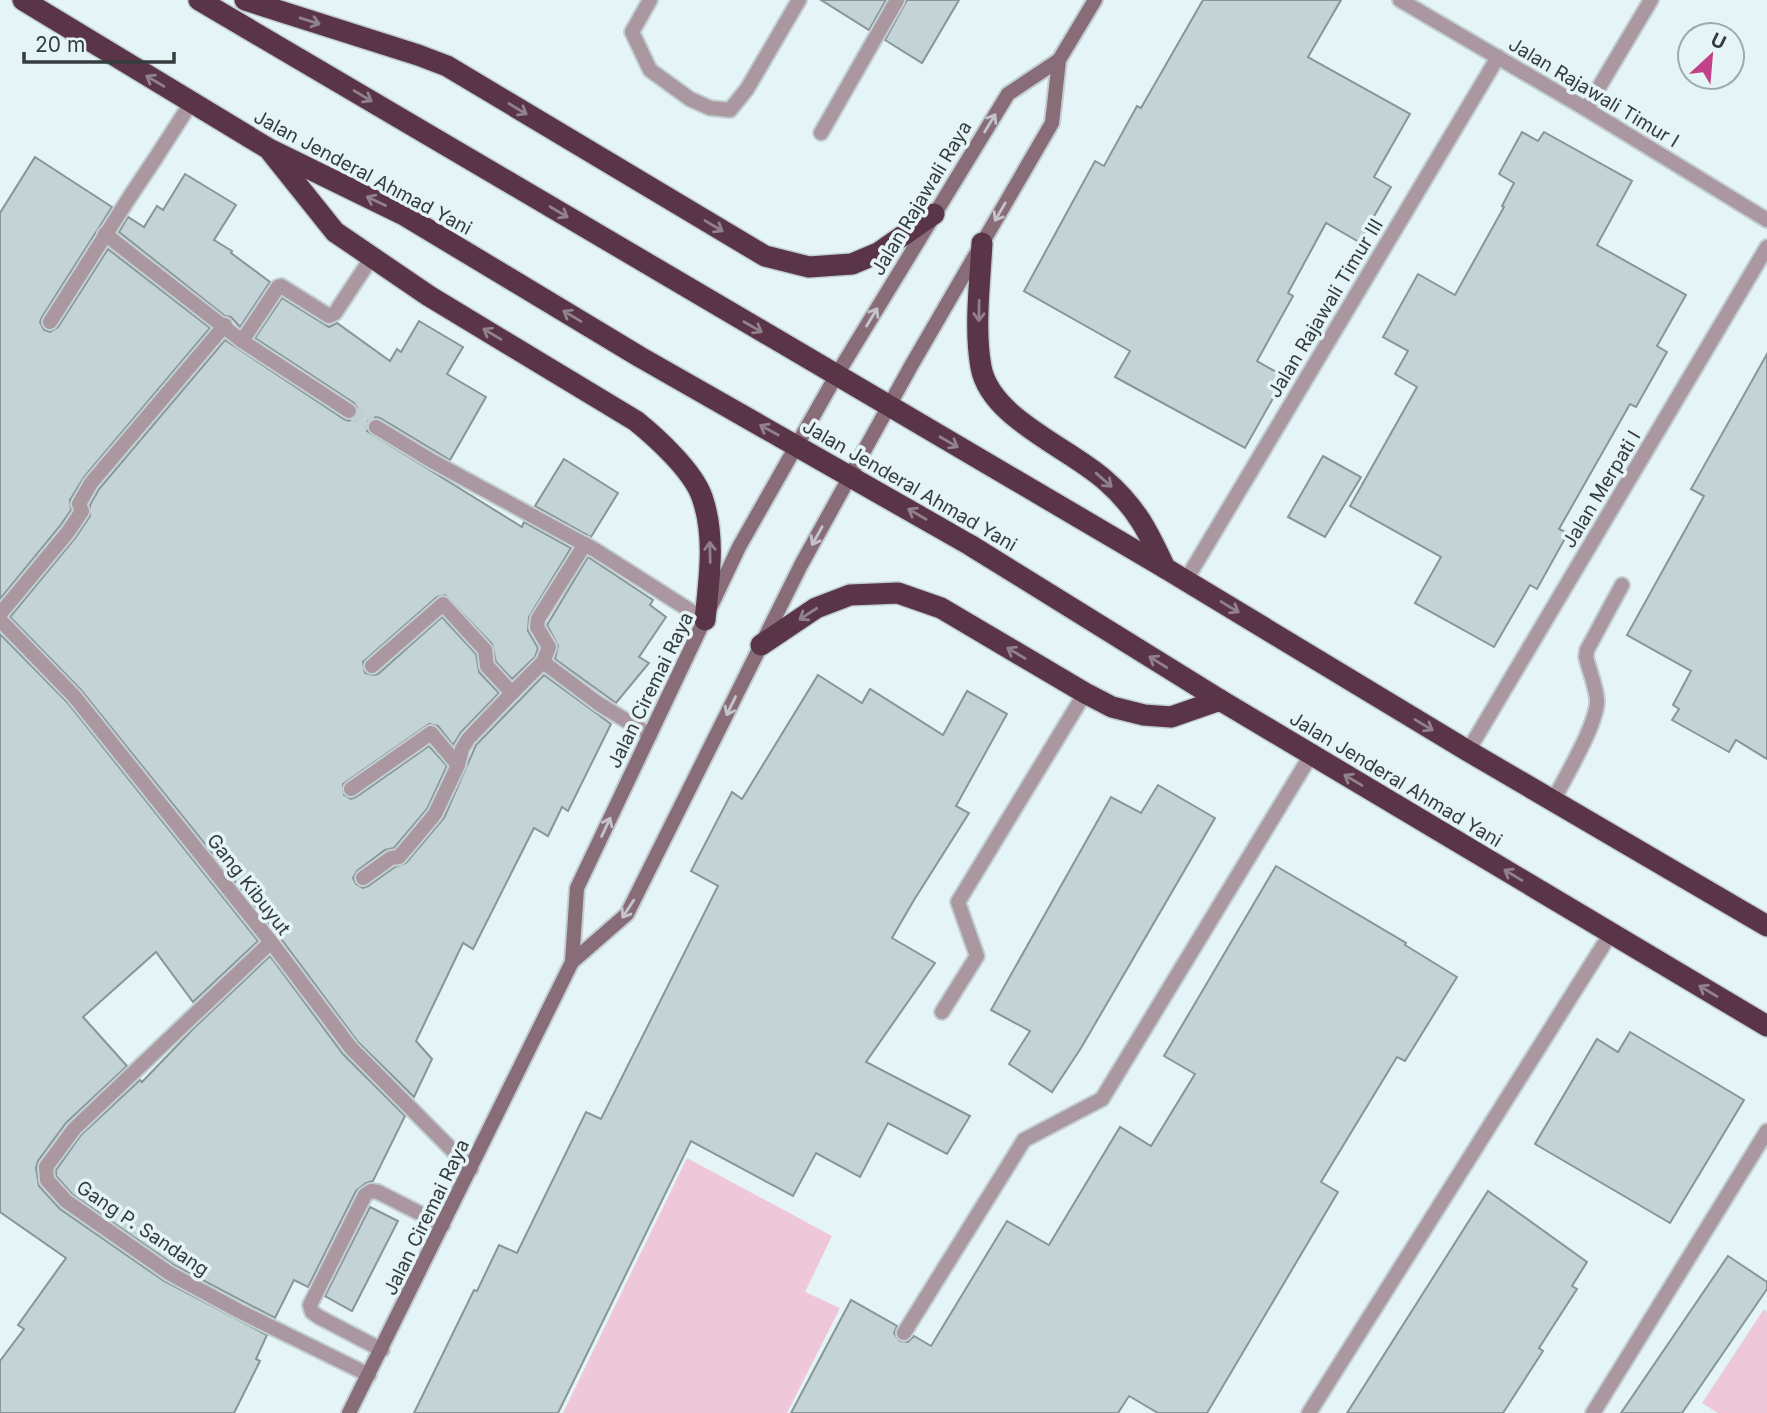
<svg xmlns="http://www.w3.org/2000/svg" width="1767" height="1413" viewBox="0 0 1767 1413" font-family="Inter,sans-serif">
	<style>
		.green { fill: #eec8d9 }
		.building { fill: #c4d3d6; stroke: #879698; stroke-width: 2 }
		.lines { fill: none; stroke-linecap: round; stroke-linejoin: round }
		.street-tunnel { stroke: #c1cfd2; stroke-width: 14; stroke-dasharray: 14 7; stroke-linecap: butt }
		.lane-casing { stroke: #c1cfd2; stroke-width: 18 }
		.street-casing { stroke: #c1cfd2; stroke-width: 18 }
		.secondary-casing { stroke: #c1cfd2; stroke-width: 18 }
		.highway-casing { stroke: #c1cfd2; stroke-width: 24 }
		.lane { stroke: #ab97a0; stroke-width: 14 }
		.street { stroke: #ab97a0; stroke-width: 14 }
		.secondary { stroke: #886d79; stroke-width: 14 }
		.highway { stroke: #593547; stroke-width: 21 }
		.oneway { stroke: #91818d }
		.oneway2 { stroke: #c4c5cb }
		.labels { text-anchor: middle; stroke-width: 7; stroke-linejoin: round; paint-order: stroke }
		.street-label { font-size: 19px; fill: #363c3e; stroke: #e4f4f7 }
	</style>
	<rect width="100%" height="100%" fill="#e4f4f7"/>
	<g class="green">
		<path d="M687 1158 832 1236 805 1292 840 1308 787 1413H563Z"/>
		<path d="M1764 1309 1767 1312V1413H1718L1702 1403Z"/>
	</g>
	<g class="building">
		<path d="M821 0H886L869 30Z"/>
		<path d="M907 0H959L922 63 885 40Z"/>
		<path d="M1203 0H1341L1308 57 1410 114 1374 177 1391 187 1359 242 1326 223 1288 293 1293 296 1257 361 1285 377 1245 448 1115 377 1130 351 1024 291 1095 161 1104 166 1137 106 1141 108Z"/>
		<path d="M1522 132 1538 141 1544 132 1632 181 1597 245 1686 295 1657 346 1667 352 1636 407 1630 404 1559 529 1568 533 1537 589 1530 585 1494 647 1415 603 1441 557 1350 506 1417 387 1395 374 1408 351 1383 337 1418 274 1455 295 1504 207 1502 206 1514 183 1499 174Z"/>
		<path d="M35 157 112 207 42 317 40 322 44 330 50 332 58 327 108 249 210 328 84 477 70 500 71 510 60 526 0 599V213Z"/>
		<path d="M185 174 236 205 214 240 232 251 231 253 270 282 240 327 231 317 225 316 119 232 128 217 144 227 157 206 163 210Z"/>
		<path d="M282 298 329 327 337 323 390 361 397 349 401 352 419 321 463 347 447 374 486 397 450 460 380 418 376 417 368 421 367 431 522 527 524 522 571 548 529 617 528 631 538 648 535 657 512 679 496 662 492 644 445 595 437 597 363 662 365 673 373 675 378 674 442 617 476 654 479 672 499 693 461 732 453 745 438 726 429 724 343 784 344 795 351 799 356 797 429 746 447 766 427 809 394 848 385 850 357 871 353 878 356 884 363 888 368 886 395 867 406 863 444 818 476 745 544 675 611 724 568 811 562 807 548 836 534 828 473 949 463 943 416 1041 432 1059 414 1097 358 1042 279 936 81 690 10 617 76 537 90 516V505L99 489 225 340 344 419 349 421 357 417 359 411 354 403 255 338Z"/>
		<path d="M1767 354V759L1736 740 1729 752 1672 720 1679 709 1673 705 1691 671 1627 635 1704 496 1691 489Z"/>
		<path d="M1323 456 1361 477 1325 537 1288 517Z"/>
		<path d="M564 459 618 493 591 537 535 506Z"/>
		<path d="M588 557 653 600 650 605 666 617 639 657 649 663 616 703 555 659 558 646 547 625Z"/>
		<path d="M0 634 67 702 258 941 193 1002 156 952 83 1017 127 1066 66 1123 38 1161 36 1168 39 1186 60 1209 164 1281 267 1335 256 1359 260 1361 234 1413H0V1361L24 1329 18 1325 66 1258 0 1212Z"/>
		<path d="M818 675 862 703 870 689 943 735 967 691 1007 714 956 806 969 813 914 900 892 938 935 963 866 1062 970 1116 947 1154 888 1123 860 1177 816 1153 793 1196 691 1141 558 1413H414L474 1290 477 1291 499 1245 517 1253 586 1112 601 1119 718 886 691 871 732 792 742 799Z"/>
		<path d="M1158 785 1215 818 1081 1048 1052 1092 1009 1064 1030 1031 991 1010 1111 797 1141 813Z"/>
		<path d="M1276 866 1406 943 1405 945 1457 977 1405 1061 1397 1057 1321 1182 1338 1192 1207 1413H1158L1129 1396 1118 1413H791L851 1300 897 1326 894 1333 900 1341 908 1342 914 1336 931 1346 1007 1221 1049 1245 1120 1127 1151 1146 1195 1074 1164 1056Z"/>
		<path d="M270 956 343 1054 405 1116 373 1181 366 1183 356 1191 308 1287 294 1280 275 1318 174 1265 72 1194 56 1176V1170L81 1135 140 1080 142 1082 194 1028Z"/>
		<path d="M1630 1032 1744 1100 1670 1223 1535 1144 1597 1039 1618 1052Z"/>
		<path d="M1488 1191 1587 1262 1572 1286 1577 1289 1539 1348 1543 1351 1503 1413H1347Z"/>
		<path d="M370 1207 398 1221 352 1311 325 1296Z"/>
		<path d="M1728 1256 1767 1282V1289L1682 1413H1621Z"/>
	</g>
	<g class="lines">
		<path class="street-tunnel" d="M349 411 376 427"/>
		<defs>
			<g id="lane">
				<path d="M650 0 632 32 650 70 690 99 710 108 730 110 747 89 799 0"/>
				<path d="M821 133 897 0"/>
				<path d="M131 195 155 159"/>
				<path d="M242 341 278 287 281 286 329 316 335 313 372 257"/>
				<path d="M1553 801C1564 779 1598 723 1597 700 1596 686 1589 670 1586 657L1587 650 1622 585"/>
				<path d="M942 1012 977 956 958 902 1085 693"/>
				<path d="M904 1333 1024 1140 1102 1099 1311 755"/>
				<path d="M382 1350 319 1317 312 1312 310 1305 365 1195 371 1191 378 1192 443 1225"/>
				<path d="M1309 1413 1611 933"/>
				<path d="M1593 1413 1767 1131"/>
			</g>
			<g id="street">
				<path d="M1400 0 1586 109 1767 220"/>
				<path d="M1586 109 1651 0"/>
				<path d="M155 159 191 103"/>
				<path d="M105 234 242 341 349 411"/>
				<path d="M50 322 131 195"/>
				<path d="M376 427 432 461 595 550 705 620"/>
				<path d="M1186 580 1498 57"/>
				<path d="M0 614 68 532 82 511 79 504 91 483 225 325"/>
				<path d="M0 620 74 696 271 942 351 1048 471 1169"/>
				<path d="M543 662 549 647 537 627 538 619 585 544"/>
				<path d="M372 666 443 604 485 650 487 666 512 693 543 662 599 704 650 735"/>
				<path d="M1468 751 1767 247"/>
				<path d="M351 789 431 733 458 765"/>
				<path d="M363 878 391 858 399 857 435 814 458 765 462 749 468 739 512 693"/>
				<path d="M271 942 74 1129 46 1167 47 1180 66 1201 169 1273 239 1311 369 1375"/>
			</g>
			<g id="secondary">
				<path d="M572 962 627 914 801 565 911 366 1052 123 1059 60 1095 0"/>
				<path d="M349 1413 572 962 577 888 739 547 836 376 1008 94 1059 60"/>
			</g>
			<g id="highway">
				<path d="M23 0 269 149 404 215 640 357 970 545 1220 700 1767 1026"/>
				<path d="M199 0 1165 568 1468 751 1767 926"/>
				<path d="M245 0 418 55 447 66 765 256 809 267 852 264 878 253 934 214"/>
				<path d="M271 152 335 232 429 296 636 421C657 438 693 471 702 497 716 537 709 579 705 620"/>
				<path d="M982 243C980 282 974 329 981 367 990 418 1068 447 1105 480 1136 507 1148 531 1165 568"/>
				<path d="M761 645 816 608 850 595 898 593 941 608 1085 693 1112 707 1144 715 1171 717 1220 700"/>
			</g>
		</defs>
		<use href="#lane" class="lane-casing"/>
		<use href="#street" class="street-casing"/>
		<use href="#secondary" class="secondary-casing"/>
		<use href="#highway" class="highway-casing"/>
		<use href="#lane" class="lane"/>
		<use href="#street" class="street"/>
		<use href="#secondary" class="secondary"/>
		<use href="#highway" class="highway"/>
	</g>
	<defs><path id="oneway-shaft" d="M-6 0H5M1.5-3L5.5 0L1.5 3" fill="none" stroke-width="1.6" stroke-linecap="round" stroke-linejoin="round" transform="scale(1.75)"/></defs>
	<g class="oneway">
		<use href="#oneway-shaft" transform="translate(310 21) rotate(17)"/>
		<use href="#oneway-shaft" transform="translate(155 81) rotate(-149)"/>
		<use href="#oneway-shaft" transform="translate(363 96) rotate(31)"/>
		<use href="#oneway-shaft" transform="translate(518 109) rotate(31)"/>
		<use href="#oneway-shaft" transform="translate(376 201) rotate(-154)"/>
		<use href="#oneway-shaft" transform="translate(559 212) rotate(31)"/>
		<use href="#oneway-shaft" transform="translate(714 226) rotate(31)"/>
		<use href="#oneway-shaft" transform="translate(979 311) rotate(91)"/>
		<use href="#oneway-shaft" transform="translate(572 316) rotate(-149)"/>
		<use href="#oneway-shaft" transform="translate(753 327) rotate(30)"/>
		<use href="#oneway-shaft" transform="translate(492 334) rotate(-149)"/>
		<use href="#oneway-shaft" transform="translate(769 430) rotate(-151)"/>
		<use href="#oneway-shaft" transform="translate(949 442) rotate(30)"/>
		<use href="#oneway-shaft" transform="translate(1104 480) rotate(41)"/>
		<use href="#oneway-shaft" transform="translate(917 514) rotate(-150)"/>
		<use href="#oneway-shaft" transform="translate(710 552) rotate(-91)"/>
		<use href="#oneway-shaft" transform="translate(1230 607) rotate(31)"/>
		<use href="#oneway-shaft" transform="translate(808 614) rotate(147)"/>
		<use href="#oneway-shaft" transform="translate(1016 653) rotate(-149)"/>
		<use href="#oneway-shaft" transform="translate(1158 662) rotate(-148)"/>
		<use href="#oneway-shaft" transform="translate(1424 725) rotate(31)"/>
		<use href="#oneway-shaft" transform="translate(1353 780) rotate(-149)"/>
		<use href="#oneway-shaft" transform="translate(1513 875) rotate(-149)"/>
		<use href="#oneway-shaft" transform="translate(1708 991) rotate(-149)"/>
	</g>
	<g class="oneway2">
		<use href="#oneway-shaft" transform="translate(990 123) rotate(-59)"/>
		<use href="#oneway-shaft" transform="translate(1000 212) rotate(120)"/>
		<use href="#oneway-shaft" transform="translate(872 317) rotate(-59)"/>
		<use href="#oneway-shaft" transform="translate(817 536) rotate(119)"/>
		<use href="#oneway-shaft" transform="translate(731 706) rotate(116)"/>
		<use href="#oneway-shaft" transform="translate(606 827) rotate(-65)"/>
		<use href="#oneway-shaft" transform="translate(628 909) rotate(123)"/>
	</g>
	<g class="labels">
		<g class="street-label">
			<text transform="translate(1594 92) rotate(31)" y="7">Jalan Rajawali Timur I</text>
			<text transform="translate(363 172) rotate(28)" y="7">Jalan Jenderal Ahmad Yani</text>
			<text transform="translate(921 198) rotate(-59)" y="7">Jalan Rajawali Raya</text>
			<text transform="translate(1325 308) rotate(-59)" y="7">Jalan Rajawali Timur III</text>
			<text transform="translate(910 485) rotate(30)" y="7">Jalan Jenderal Ahmad Yani</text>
			<text transform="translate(1601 489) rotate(-59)" y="7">Jalan Merpati I</text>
			<text transform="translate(650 690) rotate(-64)" y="7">Jalan Ciremai Raya</text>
			<text transform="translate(1396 779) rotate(31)" y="7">Jalan Jenderal Ahmad Yani</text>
			<text transform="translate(249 884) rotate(52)" y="7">Gang Kibuyut</text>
			<text transform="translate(426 1217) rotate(-64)" y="7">Jalan Ciremai Raya</text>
			<text transform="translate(143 1228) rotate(34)" y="7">Gang P. Sandang</text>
		</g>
	</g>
	<g transform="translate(1711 56) rotate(26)"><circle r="33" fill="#e4f4f7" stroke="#9eaaad" stroke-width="2"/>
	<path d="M0-5L12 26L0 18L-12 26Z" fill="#c24189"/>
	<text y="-10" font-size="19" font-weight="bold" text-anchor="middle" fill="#363c3e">U</text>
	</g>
	<path d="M24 52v10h150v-10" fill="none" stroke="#363c3e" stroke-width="3.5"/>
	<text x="35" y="52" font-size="21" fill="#363c3e" stroke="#e4f4f7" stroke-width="5" paint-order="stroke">20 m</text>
</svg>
